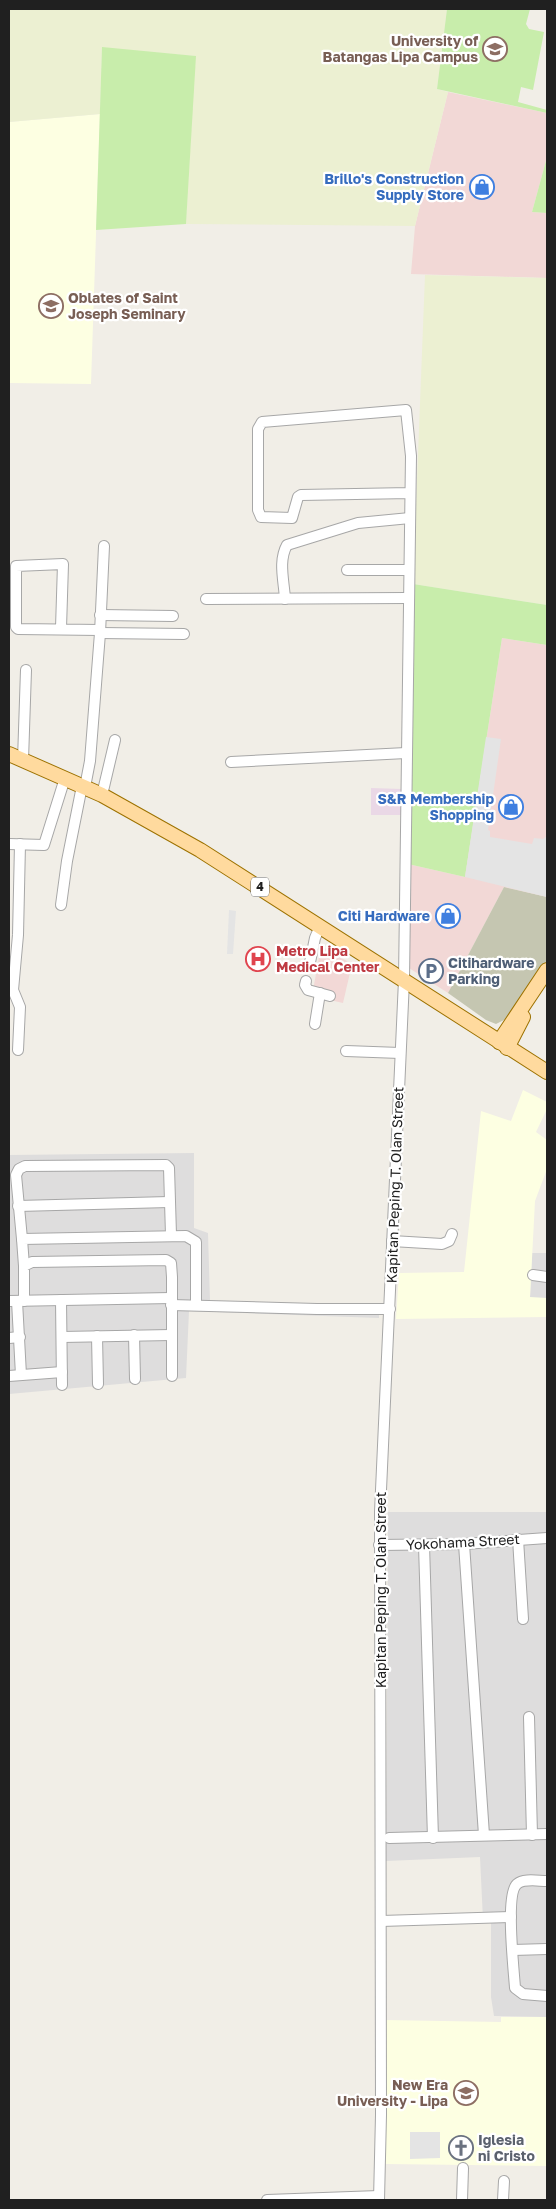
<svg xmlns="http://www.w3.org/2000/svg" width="556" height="2209" viewBox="0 0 556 2209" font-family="'Golos Text',sans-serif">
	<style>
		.residential { fill: #dedddd }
		.commercial { fill: #f2d8d6 }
		.industrial { fill: #ead8e6 }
		.education { fill: #fdffe2 }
		.construction { fill: #c5c6b1 }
		.farmland { fill: #ecf0d2 }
		.grass { fill: #c8edab }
		.parking { fill: #e4e4e4 }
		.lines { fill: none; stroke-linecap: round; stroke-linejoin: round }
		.minor-casing { stroke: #a7a7a7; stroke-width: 12 }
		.major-casing { stroke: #9d7200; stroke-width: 16 }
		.minor { stroke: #fff; stroke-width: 10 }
		.major { stroke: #ffda9e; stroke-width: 14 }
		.labels { text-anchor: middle; stroke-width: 4.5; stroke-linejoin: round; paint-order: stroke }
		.shield { fill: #fff; stroke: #636363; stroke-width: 1 }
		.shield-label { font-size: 12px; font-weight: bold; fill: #202020 }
		.education-label { font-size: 14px; font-weight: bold; fill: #785e54; stroke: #fff; text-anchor: end }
		.shop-label { font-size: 14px; font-weight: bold; fill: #366cbe; stroke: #fff; text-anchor: end }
		.health-label { font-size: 14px; font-weight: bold; fill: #be3a42; stroke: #fff; text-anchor: start }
		.service-label { font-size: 14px; font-weight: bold; fill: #4e5e75; stroke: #fff; text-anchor: start }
		.street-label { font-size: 14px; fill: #202020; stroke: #fff }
		.worship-label { font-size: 14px; font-weight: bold; fill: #5b616d; stroke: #fff; text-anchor: start }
	</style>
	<rect width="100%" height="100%" fill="#f1eee7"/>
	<g class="residential">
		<path d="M194 1153V1228L208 1233 210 1301 379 1306V1318L189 1311 186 1378 9 1394V1155Z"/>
		<path d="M532 1253H547V1298H530Z"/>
		<path d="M388 1512H547V2017L494 2016 491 1997V1921L483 1920 480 1857 386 1861Z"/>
	</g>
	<g class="commercial">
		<path d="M448 92 547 113V157L532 212 547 213V278L411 274 415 226Z"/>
		<path d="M502 638 547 645V897L504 887 448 993 409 968 408 864 465 877Z"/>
		<path d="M321 946 352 964 343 1003 312 996Z"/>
	</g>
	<path class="industrial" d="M371 788 402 789 401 815H371Z"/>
	<g class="education">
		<path d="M100 114 91 384 9 383V122Z"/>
		<path d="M523 1090 547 1102V1109L536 1132 547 1140V1169L535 1201 530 1297 547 1298V1317L396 1319 399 1273 464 1272 481 1111 511 1121Z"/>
		<path d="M501 2017H547V2166L384 2164V2020L501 2022Z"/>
	</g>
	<path class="construction" d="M504 887 547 897V960L508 1018 496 1024 486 1020 448 993Z"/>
	<g class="farmland">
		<path d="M9 9H447L437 89 448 92 415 226 186 224 195 56 102 48 100 114 9 122Z"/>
		<path d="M425 275 547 278V605L413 584Z"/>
	</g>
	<g class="grass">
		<path d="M447 9H530L526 24 529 29 544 32 533 90 521 87 518 102 547 110V113L437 89Z"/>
		<path d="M102 47 196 56 186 224 96 230Z"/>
		<path d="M547 157V213L532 212Z"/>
		<path d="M413 584 547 605V645L502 638 465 877 408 864Z"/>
	</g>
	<g class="parking">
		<path d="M486 737 501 739 488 830 490 831V837L532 844 534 838 543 839 547 836V897L465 877Z"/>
		<path d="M229 910 236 911 233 954H227Z"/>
		<path d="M410 2132H440V2158L410 2159Z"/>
	</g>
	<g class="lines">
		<defs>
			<g id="minor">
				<path d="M347 570H409"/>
				<path d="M206 599 408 598"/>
				<path d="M285 599C284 581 278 561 287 545L358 523 410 518"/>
				<path d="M100 615 173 616"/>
				<path d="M61 628 63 564 16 566V627L18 629 100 630"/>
				<path d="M100 633 184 634"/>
				<path d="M23 760 26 670"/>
				<path d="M231 762 406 753"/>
				<path d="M85 787 90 761 100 633 104 546"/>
				<path d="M102 795 115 740"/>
				<path d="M9 844 44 845 65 778"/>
				<path d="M61 905 67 861 82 786"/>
				<path d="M309 967 315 938 320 926"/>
				<path d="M306 981 305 985 308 990 330 996"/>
				<path d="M315 1024 320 993"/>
				<path d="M18 1050 20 1007 13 990 18 935 20 844"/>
				<path d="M346 1051 400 1053"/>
				<path d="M18 1206 169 1202"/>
				<path d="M22 1239 16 1175 19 1169 25 1166 166 1165 169 1168 171 1235"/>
				<path d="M392 1241 442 1244 449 1241 452 1234"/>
				<path d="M24 1266 22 1239 186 1236 196 1242V1305"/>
				<path d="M533 1275 547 1277"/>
				<path d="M61 1300 62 1385"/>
				<path d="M9 1301 171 1298"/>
				<path d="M17 1301 21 1375"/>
				<path d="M24 1301V1266L32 1262 166 1260 171 1263 172 1277V1376"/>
				<path d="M171 1305 317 1309H390"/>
				<path d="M134 1335 135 1379"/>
				<path d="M97 1336 98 1384"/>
				<path d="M62 1337 171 1335"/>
				<path d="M9 1338 20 1337"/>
				<path d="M9 1376 62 1372"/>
				<path d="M518 1539 523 1619"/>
				<path d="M464 1544 484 1835"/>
				<path d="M379 1545 464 1544 547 1538"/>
				<path d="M424 1545 433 1838"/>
				<path d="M529 1717 532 1835"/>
				<path d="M389 1838 547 1834"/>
				<path d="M547 1881C538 1881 524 1878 517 1884 505 1894 514 1971 515 1988L523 1994 547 1996"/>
				<path d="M381 1921 511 1917"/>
				<path d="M513 1950 547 1949"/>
				<path d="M267 2200 379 2196"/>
				<path d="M379 2200 381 2115 380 1512 404 980 411 456 406 410 262 422 258 429V510L261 517 292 518 298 497 301 495 410 493"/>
				<path d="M462 2200 463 2168"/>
				<path d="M503 2200 504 2181"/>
			</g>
			<g id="major">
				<path d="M9 754 102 795 200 850 547 1072"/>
				<path d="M499 1042 547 970"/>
				<path d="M507 1048 523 1017"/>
			</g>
		</defs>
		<use href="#minor" class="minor-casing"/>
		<use href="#major" class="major-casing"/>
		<use href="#minor" class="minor"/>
		<use href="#major" class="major"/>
	</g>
	<defs>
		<symbol id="university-ring" viewBox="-11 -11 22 22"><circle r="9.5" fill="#fff" stroke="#8d6e63" stroke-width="1.5"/><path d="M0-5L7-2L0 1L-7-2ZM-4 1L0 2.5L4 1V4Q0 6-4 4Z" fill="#8d6e63"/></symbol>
		<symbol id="shop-ring" viewBox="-11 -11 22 22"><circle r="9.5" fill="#fff" stroke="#3f7fe0" stroke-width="1.5"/><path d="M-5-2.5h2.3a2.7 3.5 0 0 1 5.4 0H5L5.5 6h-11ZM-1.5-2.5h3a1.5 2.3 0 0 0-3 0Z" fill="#3f7fe0"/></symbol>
		<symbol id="school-ring" viewBox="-11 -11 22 22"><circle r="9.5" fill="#fff" stroke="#8d6e63" stroke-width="1.5"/><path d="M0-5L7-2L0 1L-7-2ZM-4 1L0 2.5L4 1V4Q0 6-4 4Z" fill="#8d6e63"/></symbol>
		<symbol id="hospital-ring" viewBox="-11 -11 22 22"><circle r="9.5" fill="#fff" stroke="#e0444e" stroke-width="1.5"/><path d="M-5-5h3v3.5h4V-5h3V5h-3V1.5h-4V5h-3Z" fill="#e0444e"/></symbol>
		<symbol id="parking-ring" viewBox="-11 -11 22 22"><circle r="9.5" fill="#fff" stroke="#5c6f8a" stroke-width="1.5"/><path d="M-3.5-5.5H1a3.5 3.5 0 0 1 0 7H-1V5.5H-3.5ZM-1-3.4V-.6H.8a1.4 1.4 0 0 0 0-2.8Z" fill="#5c6f8a"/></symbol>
		<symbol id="church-ring" viewBox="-11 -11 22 22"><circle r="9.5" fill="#fff" stroke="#6b7280" stroke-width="1.5"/><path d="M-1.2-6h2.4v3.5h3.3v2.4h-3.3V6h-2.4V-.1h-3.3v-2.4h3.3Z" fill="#6b7280"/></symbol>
	</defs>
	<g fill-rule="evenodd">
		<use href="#university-ring" x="481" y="35" width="28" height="28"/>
		<use href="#shop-ring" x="468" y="173" width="28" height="28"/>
		<use href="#school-ring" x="37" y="292" width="28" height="28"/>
		<use href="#shop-ring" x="497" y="793" width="28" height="28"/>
		<use href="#shop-ring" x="434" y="902" width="28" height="28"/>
		<use href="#hospital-ring" x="244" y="945" width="28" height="28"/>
		<use href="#parking-ring" x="417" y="957" width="28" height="28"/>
		<use href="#university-ring" x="452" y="2079" width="28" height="28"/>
		<use href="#church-ring" x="447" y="2134" width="28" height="28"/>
	</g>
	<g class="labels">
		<rect class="shield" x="251" y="877.5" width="18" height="19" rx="4"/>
		<g class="shield-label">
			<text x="260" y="891">4</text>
		</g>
		<g class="education-label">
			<text x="478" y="46">University of<tspan x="478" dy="16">Batangas Lipa Campus</tspan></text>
			<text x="68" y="303" text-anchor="start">Oblates of Saint<tspan x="68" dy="16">Joseph Seminary</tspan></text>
			<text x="448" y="2090">New Era<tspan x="448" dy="16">University - Lipa</tspan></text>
		</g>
		<g class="shop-label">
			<text x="464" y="184">Brillo's Construction<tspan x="464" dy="16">Supply Store</tspan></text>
			<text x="494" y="804">S&amp;R Membership<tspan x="494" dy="16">Shopping</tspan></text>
			<text x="430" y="921">Citi Hardware</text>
		</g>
		<g class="health-label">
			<text x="276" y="956">Metro Lipa<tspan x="276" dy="16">Medical Center</tspan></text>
		</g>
		<g class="service-label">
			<text x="448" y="968">Citihardware<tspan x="448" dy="16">Parking</tspan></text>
		</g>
		<g class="street-label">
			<text transform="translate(395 1185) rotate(-88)" y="5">Kapitan Peping T. Olan Street</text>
			<text transform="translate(463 1542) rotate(-3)" y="5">Yokohama Street</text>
			<text transform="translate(381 1590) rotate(-90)" y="5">Kapitan Peping T. Olan Street</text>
		</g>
		<g class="worship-label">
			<text x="478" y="2145">Iglesia<tspan x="478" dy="16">ni Cristo</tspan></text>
		</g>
	</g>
	<rect width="556" height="2209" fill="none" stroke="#202020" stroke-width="20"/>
</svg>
